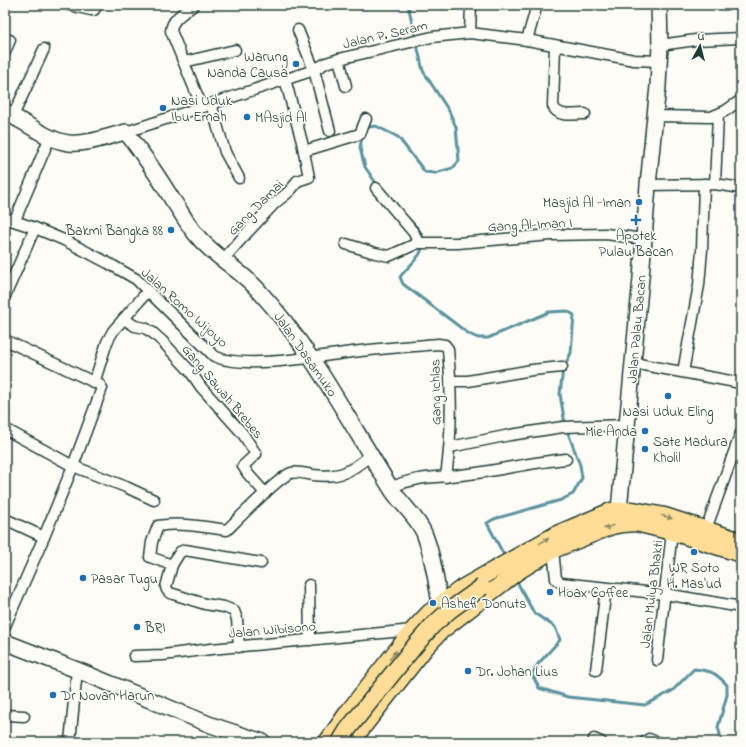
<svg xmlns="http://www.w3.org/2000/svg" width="746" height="747" viewBox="0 0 746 747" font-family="'Indie Flower',sans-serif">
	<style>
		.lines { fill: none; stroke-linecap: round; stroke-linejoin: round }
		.stream { stroke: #5c939e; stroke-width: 3 }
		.street-casing { stroke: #1f3d34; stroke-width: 13 }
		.secondary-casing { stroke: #1f3d34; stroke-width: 18 }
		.primary-casing { stroke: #1f3d34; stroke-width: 19 }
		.street { stroke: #fdfcf7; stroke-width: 10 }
		.secondary { stroke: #fdfcf7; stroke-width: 15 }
		.primary { stroke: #ffdd96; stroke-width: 16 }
		.primary-bridge-casing { stroke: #1f3d34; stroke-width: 19; stroke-linecap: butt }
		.primary-bridge { stroke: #ffdd96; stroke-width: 16 }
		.oneway { fill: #8f8d65 }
		.poi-dot { fill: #1f6fb2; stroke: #fdfcf7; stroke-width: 1.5 }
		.labels { text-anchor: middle; stroke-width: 3.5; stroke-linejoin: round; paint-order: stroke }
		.street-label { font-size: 14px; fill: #1f3d34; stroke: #fdfcf7 }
		.poi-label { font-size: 14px; fill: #1f3d34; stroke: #fdfcf7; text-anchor: start }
	</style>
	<rect width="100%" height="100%" fill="#fdfcf7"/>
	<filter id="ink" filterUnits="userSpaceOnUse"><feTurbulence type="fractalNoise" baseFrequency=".025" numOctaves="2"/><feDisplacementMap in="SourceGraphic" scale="8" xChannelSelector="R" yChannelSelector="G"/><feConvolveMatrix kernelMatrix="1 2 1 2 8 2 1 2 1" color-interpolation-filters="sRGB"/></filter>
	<g filter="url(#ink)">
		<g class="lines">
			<g class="stream">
				<path d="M249 5 252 7 262 5"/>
				<path d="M365 130 369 127 376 126 398 137 425 172 435 173 453 168 459 161 456 127 449 111 423 71 408 5"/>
				<path d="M362 135 360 148 365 167 378 186"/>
				<path d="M408 218C412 223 420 229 422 235 428 254 410 263 400 277L403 284 469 334 478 338H488L549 312 567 311 574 315 571 353 563 369 560 394 565 424"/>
				<path d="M505 557 487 523 494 519 561 500 573 494 582 478 580 465 567 430"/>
				<path d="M516 580 534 613 555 627 560 640 538 664 532 674 539 688 568 697 645 705 672 691 694 669C712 671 715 672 727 685V695L718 727 722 742"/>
			</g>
			<defs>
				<g id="street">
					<path d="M69 5 91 10H94L97 5"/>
					<path d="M194 5C185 12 172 18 171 31L202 107"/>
					<path d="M298 30 314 70 330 131"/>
					<path d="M470 33 471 5"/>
					<path d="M527 40 537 5"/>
					<path d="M660 45 696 40 741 38"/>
					<path d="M555 46 553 106C558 118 574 114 585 114"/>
					<path d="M5 52 10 40"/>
					<path d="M339 59 346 86"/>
					<path d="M184 62 235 50"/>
					<path d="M211 104 225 152 239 178"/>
					<path d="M13 116 44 49"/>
					<path d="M654 116 711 117 725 111 741 100"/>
					<path d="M126 132 314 70 326 63 339 59 432 37 470 33 527 40 634 60 659 61"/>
					<path d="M304 151 360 134 366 119"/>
					<path d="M715 184 718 115"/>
					<path d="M648 185 715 184 741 188"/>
					<path d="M376 188 414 233 418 243"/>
					<path d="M5 218 35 228 64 240 108 263 136 279 214 356C241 369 308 358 338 354 371 349 404 347 438 344L445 345 448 349C452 391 452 434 446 477"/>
					<path d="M15 220 50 137"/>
					<path d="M346 244 375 253 389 256 418 243H458L551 235 606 234 643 239"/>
					<path d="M223 260C239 241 256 223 273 205 281 197 293 191 297 181L309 177 302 142 285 79"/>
					<path d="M5 296 35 228"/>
					<path d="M124 319 135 326 145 328 153 333 162 341 190 371 201 387 243 434 256 454 243 466 248 474 265 493"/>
					<path d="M5 340 100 385 102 388 73 466 44 537 5 626"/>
					<path d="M633 363 741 383"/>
					<path d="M683 372 699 285 702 250 704 184"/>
					<path d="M451 381H468L532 370 562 367"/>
					<path d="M94 383 107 342 113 331 148 291"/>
					<path d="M5 429 73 466 126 487 154 500"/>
					<path d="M450 447 510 435 563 427 626 425"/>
					<path d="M391 488C415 475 443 478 469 474 501 470 533 462 566 459"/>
					<path d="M5 519 44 537"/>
					<path d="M706 529 741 433"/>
					<path d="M553 550 556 579 561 583 665 594 741 607"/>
					<path d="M172 565 180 552 185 550 261 563"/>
					<path d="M309 585 310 640"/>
					<path d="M239 647 237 619 234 611 224 607 205 604 170 593 167 590 166 587 172 565 150 557 152 542 158 526C180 522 205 527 227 530 238 519 280 476 291 473 297 471 307 474 313 475 341 478 350 472 371 455"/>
					<path d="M134 656 163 655 211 649 413 630"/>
					<path d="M657 660 672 532"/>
					<path d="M596 670 606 588"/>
					<path d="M5 715 24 716"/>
					<path d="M594 739 601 742"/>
					<path d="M70 742 77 670"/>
					<path d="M645 742 649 739 657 742"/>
				</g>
				<g id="secondary">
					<path d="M5 112C24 121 48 141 69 143 87 145 108 136 126 132 143 154 158 176 172 199 180 210 186 222 194 232 212 256 240 269 259 291 313 350 349 422 392 490 402 505 417 517 424 533 433 555 436 581 440 604"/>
					<path d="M619 510 641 278 648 185 658 86 660 45 659 5"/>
					<path d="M5 642 77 670 211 725 263 742"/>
				</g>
				<g id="primary">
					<path d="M327 742 348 712 381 670 413 630 429 613 462 588 557 534 611 511 633 510 665 516 741 541"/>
					<path d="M351 742 425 648 441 631 517 572 553 550 612 526 623 524 636 523 672 532 741 554"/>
				</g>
			</defs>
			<use href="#street" class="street-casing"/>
			<use href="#secondary" class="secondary-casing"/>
			<use href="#primary" class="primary-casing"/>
			<use href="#street" class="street"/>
			<use href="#secondary" class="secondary"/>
			<use href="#primary" class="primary"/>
			<defs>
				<path id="primary-bridge" d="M340 742 348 729 413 648 432 626 450 610 482 587"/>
			</defs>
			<use href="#primary-bridge" class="primary-bridge-casing"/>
			<use href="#primary-bridge" class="primary-bridge"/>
		</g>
		<defs><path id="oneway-solid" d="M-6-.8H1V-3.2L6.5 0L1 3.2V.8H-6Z"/></defs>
		<g class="oneway">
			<use href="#oneway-solid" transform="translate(667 517) rotate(17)"/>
			<use href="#oneway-solid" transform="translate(609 527) rotate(161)"/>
			<use href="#oneway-solid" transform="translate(544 541) rotate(-29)"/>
			<use href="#oneway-solid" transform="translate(393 655) rotate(-51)"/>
		</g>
	</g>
	<g class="poi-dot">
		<circle cx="296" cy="64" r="4"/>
		<circle cx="163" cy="108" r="4"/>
		<circle cx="247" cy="117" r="4"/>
		<circle cx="639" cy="202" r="4"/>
		<path d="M634 214h4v4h4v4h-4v4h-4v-4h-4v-4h4z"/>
		<circle cx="171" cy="230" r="4"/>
		<circle cx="668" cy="396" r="4"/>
		<circle cx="645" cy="431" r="4"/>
		<circle cx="645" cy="449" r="4"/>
		<circle cx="694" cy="552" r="4"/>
		<circle cx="83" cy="578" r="4"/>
		<circle cx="550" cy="592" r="4"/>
		<circle cx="433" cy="603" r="4"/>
		<circle cx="137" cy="627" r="4"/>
		<circle cx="468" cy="671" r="4"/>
		<circle cx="53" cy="695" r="4"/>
	</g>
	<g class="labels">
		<g class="street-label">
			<text transform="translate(385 34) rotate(-13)" y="5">Jalan P. Seram</text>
			<text transform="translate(255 207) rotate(-45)" y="5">Gang Damai</text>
			<text transform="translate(530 224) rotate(-3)" y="5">Gang Al-Iman I</text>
			<text transform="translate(185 307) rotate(42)" y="5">Jalan Romo Wijoyo</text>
			<text transform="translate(636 329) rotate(-85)" y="5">Jalan Palau Bacan</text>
			<text transform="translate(306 354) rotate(55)" y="5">Jalan Dasamuko</text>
			<text transform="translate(223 391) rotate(50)" y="5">Gang Sawah Brebes</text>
			<text transform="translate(435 392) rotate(-91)" y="5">Gang Ichlas</text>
			<text transform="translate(651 594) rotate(-83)" y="5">Jalan Mulya Bhakti</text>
			<text transform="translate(272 629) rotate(-5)" y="5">Jalan Wibisono</text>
		</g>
		<g class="poi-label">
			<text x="288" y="61" text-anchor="end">Warung<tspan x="288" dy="16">Nanda Causa</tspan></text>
			<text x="171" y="105">Nasi Uduk<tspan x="171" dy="16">Ibu Emah</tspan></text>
			<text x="255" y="122">MAsjid Al</text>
			<text x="631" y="207" text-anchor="end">Masjid Al -Iman</text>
			<text x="163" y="235" text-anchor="end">Bakmi Bangka 88</text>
			<text x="636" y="240" text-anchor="middle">Apotek<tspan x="636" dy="16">Pulau Bacan</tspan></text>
			<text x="668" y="416" text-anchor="middle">Nasi Uduk Eling</text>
			<text x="637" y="436" text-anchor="end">Mie Anda</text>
			<text x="653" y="446">Sate Madura<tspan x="653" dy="16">Kholil</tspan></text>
			<text x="694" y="572" text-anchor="middle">WR Soto<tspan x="694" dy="16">H. Mas'ud</tspan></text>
			<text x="91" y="583">Pasar Tugu</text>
			<text x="558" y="597">Hoax Coffee</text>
			<text x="441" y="608">Ashefi Donuts</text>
			<text x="145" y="632">BRI</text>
			<text x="476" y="676">Dr. Johan Lius</text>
			<text x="61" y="700">Dr Novan Harun</text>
		</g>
	</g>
	<rect width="746" height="747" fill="none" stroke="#fdfcf7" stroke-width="20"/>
	<rect x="10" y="10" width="726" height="727" fill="none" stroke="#1f3d34" stroke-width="1.5" filter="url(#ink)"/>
	<g transform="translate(700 46) rotate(7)" stroke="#fdfcf7" stroke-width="3" paint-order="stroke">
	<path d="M0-3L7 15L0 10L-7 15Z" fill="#1f3d34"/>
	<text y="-6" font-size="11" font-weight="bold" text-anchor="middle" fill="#1f3d34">U</text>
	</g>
</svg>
